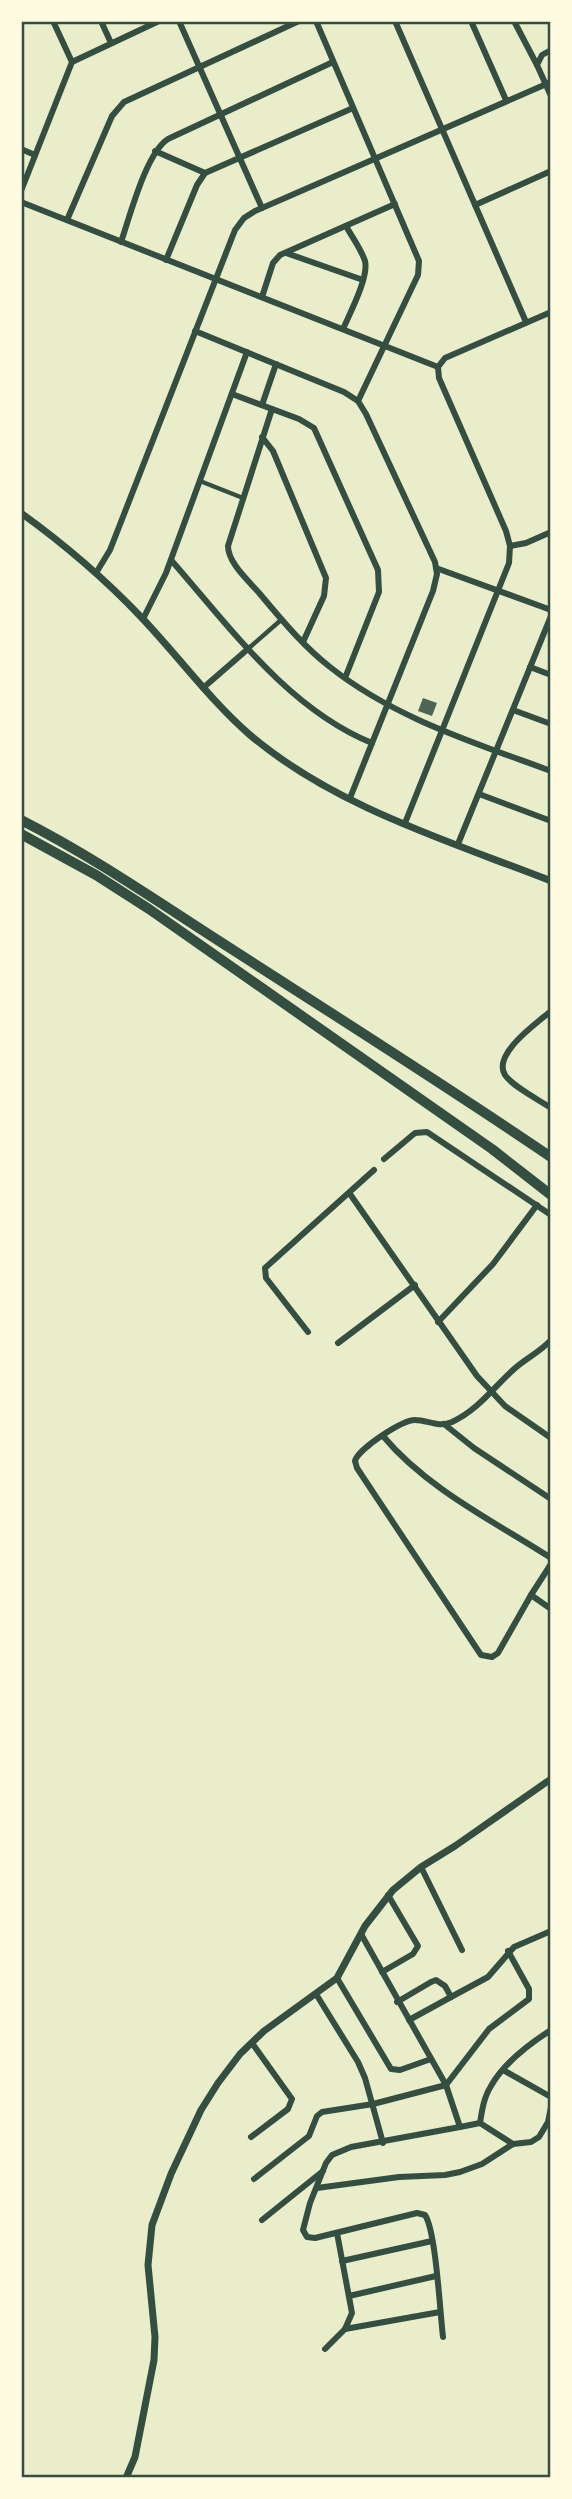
<svg xmlns="http://www.w3.org/2000/svg" width="572" height="2499" viewBox="0 0 572 2499" font-family="Bitter,serif">
	<style>
		.building { fill: #4f6655 }
		.lines { fill: none; stroke-linecap: round; stroke-linejoin: round }
		.pedestrian { stroke: #344e41; stroke-width: 4.5 }
		.minor { stroke: #344e41; stroke-width: 6 }
		.tertiary { stroke: #344e41; stroke-width: 7 }
		.trunk { stroke: #344e41; stroke-width: 10 }
		.neatline { fill: none; stroke: #344e41; stroke-width: 2.5 }
	</style>
	<rect width="100%" height="100%" fill="#e9edc9"/>
	<path class="building" d="M423 698 437 703 432 716 418 711Z"/>
	<g class="lines">
		<g class="pedestrian">
			<path d="M200 481 243 498"/>
			<path d="M249 648 281 620"/>
		</g>
		<g class="minor">
			<path d="M53 21 72 62"/>
			<path d="M101 21 111 43"/>
			<path d="M179 21 262 208"/>
			<path d="M316 21 419 261 418 275 358 401"/>
			<path d="M395 21 526 322"/>
			<path d="M471 21 506 100"/>
			<path d="M514 21 537 65"/>
			<path d="M551 50 542 55 537 65 551 96"/>
			<path d="M21 149 35 155"/>
			<path d="M155 151 205 173"/>
			<path d="M21 191 72 62 159 21"/>
			<path d="M21 202 438 367"/>
			<path d="M475 205 551 171"/>
			<path d="M67 220 112 116 124 102 299 21"/>
			<path d="M121 242C130 216 146 153 168 139L333 62"/>
			<path d="M286 253 363 280"/>
			<path d="M166 260 197 185 205 173 353 108"/>
			<path d="M262 297 273 263 280 255 395 204"/>
			<path d="M343 329C350 313 369 277 365 261 361 249 352 237 346 226"/>
			<path d="M195 331 344 392 358 401 366 414 435 562 437 574 433 591 350 798"/>
			<path d="M232 394 299 419 314 428 378 570 379 592 345 678"/>
			<path d="M262 405 276 364"/>
			<path d="M272 409 228 546C228 563 249 581 260 594 281 619 303 646 330 667 394 718 475 743 551 771"/>
			<path d="M262 437 273 451 326 578 324 596 303 642"/>
			<path d="M510 546 526 543 551 532"/>
			<path d="M171 560C229 626 288 709 372 743"/>
			<path d="M436 568 551 610"/>
			<path d="M96 573 110 550 235 230 244 218 255 211 551 82"/>
			<path d="M143 619 166 573 247 352"/>
			<path d="M530 667 551 675"/>
			<path d="M203 688 249 648"/>
			<path d="M513 710 551 724"/>
			<path d="M479 794 551 821"/>
			<path d="M405 823 509 563 510 546 506 531 439 378 438 367 445 358 551 312"/>
			<path d="M458 844 551 616"/>
			<path d="M551 1011C537 1023 492 1054 505 1075 512 1086 539 1100 551 1108"/>
			<path d="M384 1159 415 1133 427 1132 551 1215"/>
			<path d="M350 1194 477 1376 505 1406 551 1438"/>
			<path d="M438 1322 493 1264 537 1205"/>
			<path d="M308 1332 266 1278 265 1268 374 1170"/>
			<path d="M551 1340C540 1352 525 1359 513 1370 493 1388 478 1410 452 1422 438 1428 428 1420 415 1420 402 1420 358 1449 355 1461L357 1468 481 1655 492 1657 498 1653 531 1595 551 1564"/>
			<path d="M338 1343 415 1285"/>
			<path d="M444 1424 474 1448 551 1499"/>
			<path d="M383 1436C426 1488 495 1522 551 1558"/>
			<path d="M531 1595 551 1609"/>
			<path d="M421 1867 462 1950"/>
			<path d="M361 1934 446 2085 460 2127 480 2123C482 2110 484 2097 491 2086 504 2063 529 2044 551 2030"/>
			<path d="M382 1972 413 1954 418 1946 388 1895"/>
			<path d="M337 1978 391 2069 400 2070 431 2059"/>
			<path d="M316 1994 358 2062 365 2078 383 2143"/>
			<path d="M451 1997 488 1977 514 1947 551 1931"/>
			<path d="M397 2002 431 1982 436 1980 445 1986 451 1997 409 2020"/>
			<path d="M503 2070 551 2097"/>
			<path d="M480 2123 513 2144"/>
			<path d="M251 2137 288 2109 292 2099 252 2043"/>
			<path d="M254 2179 309 2136 317 2116 322 2112 373 2104 446 2085 489 2029 529 1999V1989L508 1951"/>
			<path d="M317 2188 399 2177 445 2175 460 2172 482 2164 513 2144 531 2142 539 2137 548 2122 551 2107"/>
			<path d="M262 2220 323 2171"/>
			<path d="M337 2233 352 2313 345 2329"/>
			<path d="M342 2261 432 2241"/>
			<path d="M349 2296 436 2276"/>
			<path d="M443 2337C440 2313 436 2231 425 2215L417 2213 315 2238 307 2237 303 2230 310 2203 326 2163 332 2155 351 2147 460 2127"/>
			<path d="M325 2349 345 2329 440 2312"/>
		</g>
		<g class="tertiary">
			<path d="M21 513C64 544 105 579 142 618 178 656 210 700 250 735 335 807 449 841 551 881"/>
			<path d="M126 2478 135 2457 154 2360 155 2337 148 2265 152 2225 171 2174 201 2110 218 2083 240 2054 264 2031 337 1978 365 1926 393 1890 421 1867 455 1846 551 1779"/>
		</g>
		<g class="trunk">
			<path d="M21 820C94 857 161 904 230 948 337 1017 445 1085 551 1157"/>
			<path d="M21 834 96 875 149 909 492 1149 551 1195"/>
		</g>
	</g>
	<rect width="572" height="2499" fill="none" stroke="#fefae0" stroke-width="46"/>
	<rect x="23" y="23" width="526" height="2453" class="neatline"/>
</svg>
